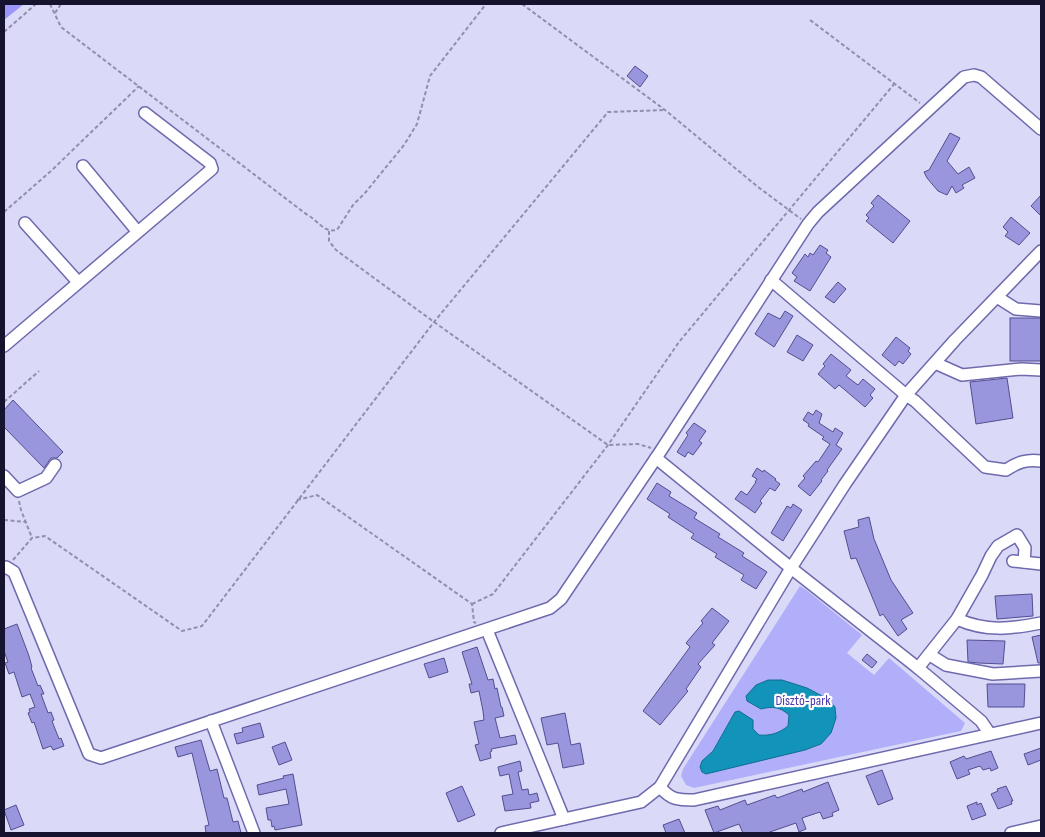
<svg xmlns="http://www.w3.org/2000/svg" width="1045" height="837" viewBox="0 0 1045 837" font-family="'Sofia Sans Condensed',sans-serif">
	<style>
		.green { fill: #b1aefa }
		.forest { fill: #9d96fa }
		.water { fill: #1193ba; stroke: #126d90 }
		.building { fill: #9a96de; stroke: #534e8f }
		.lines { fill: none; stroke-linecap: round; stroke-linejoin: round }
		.minor-casing { stroke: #6e6aad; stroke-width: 14 }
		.path { stroke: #908fac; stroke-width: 2; stroke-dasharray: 4 2.5; stroke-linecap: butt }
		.minor { stroke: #fff; stroke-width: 11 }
		.labels { text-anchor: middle; stroke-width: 4.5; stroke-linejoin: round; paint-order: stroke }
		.park-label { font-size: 14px; fill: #4d37aa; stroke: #fefefe }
	</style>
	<rect width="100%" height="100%" fill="#dadaf8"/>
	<path class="green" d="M800 586 805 589 862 635 847 653 874 675 889 658 965 723 961 731 694 788 686 785 681 776 683 769Z"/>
	<path class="forest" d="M4 4H24L4 20Z"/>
	<path class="water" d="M768 680H782L807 688 828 699 835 707 836 718 831 733 821 744 805 750 706 774 702 772 700 767 702 761 713 751 735 712 739 711 753 720V729L759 735C771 736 779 733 788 726L789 715C780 707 773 706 761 709L747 701 746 696 756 685Z"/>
	<g class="building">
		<path d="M635 66 648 76 640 87 627 76Z"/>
		<path d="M950 133 960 138 947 161 958 174 969 167 975 178 962 185 964 188 956 193 952 186 947 195 938 191 927 178 924 172 929 170Z"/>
		<path d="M878 195 910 221 893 243 866 221 869 218 866 215 874 206 871 203Z"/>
		<path d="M1041 195V216L1031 206Z"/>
		<path d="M1011 217 1030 233 1019 245 1005 236 1008 232 1003 227Z"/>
		<path d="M820 245 828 250 826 253 831 257 810 291 794 281 797 277 792 273 805 254 808 257 810 253 813 255Z"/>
		<path d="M838 282 846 289 834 303 825 297Z"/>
		<path d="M785 311 793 316 774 347 755 334 768 313 780 319Z"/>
		<rect x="1010" y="318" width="31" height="43"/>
		<path d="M797 335 813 345 803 361 787 352Z"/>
		<path d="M896 337 910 348 908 351 911 354 903 364 899 361 895 366 882 355Z"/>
		<path d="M831 354 851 370 846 376 858 385 863 379 875 389 870 395 873 398 865 407 839 385 835 389 818 374 825 366 823 364Z"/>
		<path d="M1007 378 1013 418 976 424 970 382Z"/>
		<path d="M13 400 63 452 57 458H51L44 468 4 427V410Z"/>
		<path d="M816 410 822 414 819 423 833 432 835 428 843 433 836 445 842 449 827 470 828 471 821 480 822 481 810 496 798 486 805 478 803 476 816 461 818 462 830 444 822 439 824 437 808 426 809 424 803 420 808 412 813 415Z"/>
		<path d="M694 423 706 431 699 441 702 443 693 455 688 452 685 457 677 452 688 435 686 433Z"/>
		<path d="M757 468 763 472 764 470 776 479 775 480 780 484 775 491 770 488 760 501 762 503 755 513 735 499 741 491 747 495 756 482H755L757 479 752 476Z"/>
		<path d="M657 483 671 492 669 496 697 513 694 518 720 534 718 537 744 553 742 556 767 572 756 589 741 580 744 575 715 557 717 554 691 538 694 534 668 517 670 514 647 499Z"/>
		<path d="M793 504 802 510 783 541 771 533 787 506 791 508Z"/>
		<path d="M869 517 874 539 891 580 913 613 901 620 907 629 898 636 883 614 880 616 856 558 851 559 844 531 859 527 858 520Z"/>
		<path d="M1032 594 1033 616 997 619 995 596Z"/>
		<path d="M712 608 729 621 712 643 715 645 698 664 701 667 686 689 688 691 660 725 643 711 690 647 686 643 703 623 701 621Z"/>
		<path d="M17 624 29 656 32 667 31 668 38 686 40 685 44 694H41L48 713 51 712 54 720 52 721 59 739 61 738 64 746 53 750 51 746 43 749 34 722 32 723 28 713 30 712 29 709 35 707 30 694 22 697 14 672 9 674 5 663 8 662 4 651V629Z"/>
		<path d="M1041 635V663H1038L1032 637Z"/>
		<path d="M967 640 1005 641 1003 664 978 663 968 662Z"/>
		<path d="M477 647 488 680 493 679 495 689 497 688 501 707H502L504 716 495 718 500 738 515 735 517 744 491 749 492 751 490 752 491 758 480 761 475 745 479 744 474 722 484 720 483 711 479 691 471 693 469 684H472L462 652Z"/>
		<path d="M867 654 877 662 872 668 862 660Z"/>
		<path d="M444 658 448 672 429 678 424 664Z"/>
		<path d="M987 684H1025L1024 707H988Z"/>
		<path d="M565 713 571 745 580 743 584 764 563 768 558 743 547 745 541 718Z"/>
		<path d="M260 723 264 737 237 744 234 734 243 732 242 728Z"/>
		<path d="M201 740 210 771 217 769 224 798H227L233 822 238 821 241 833H206L205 826 209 825 192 753 178 757 175 747Z"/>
		<path d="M285 742 292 760 279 765 272 747Z"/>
		<path d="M1041 748V760L1028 765 1024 754Z"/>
		<path d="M991 751 998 768 991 771 990 768 983 770 980 766 968 770 970 774 957 779 950 762 964 756 966 759Z"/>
		<path d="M520 761 522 771 518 772 522 790 528 789 529 795 537 793 539 801 530 803 531 808 505 811 502 796 513 794 509 774 500 776 498 767Z"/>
		<path d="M882 770 893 799 878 805 866 776Z"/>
		<path d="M293 774 302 825 275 830 274 826 272 827 271 820H268L266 808 289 804 286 789 259 795 257 785 284 778 283 776Z"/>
		<path d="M828 782 839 810 832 813 833 816 823 819 820 812 802 818 806 829 799 832 796 823 767 833H743L739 824 714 833 705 810 718 806 720 810 745 800 747 805 775 795 777 798 802 789 803 792Z"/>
		<path d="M462 786 475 815 458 822 446 793Z"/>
		<path d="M1006 786 1013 801H1011L1012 804 998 809 991 794 998 791 997 789Z"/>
		<path d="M977 802V805L981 803 986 815 972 820 967 806Z"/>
		<path d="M16 805 24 825 11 830 4 810Z"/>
		<path d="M679 819 685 833H666L663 825Z"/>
	</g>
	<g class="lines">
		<defs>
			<g id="minor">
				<path d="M83 166 137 231"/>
				<path d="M25 223 78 282"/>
				<path d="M771 280 906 395 915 401 985 467 1006 470C1018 462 1027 459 1041 461"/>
				<path d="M997 297 1016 309 1041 311"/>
				<path d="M4 346 212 169 210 163 145 113"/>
				<path d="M935 363 962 375 1021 369 1041 370"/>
				<path d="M656 458 791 568 918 668 981 721 990 734"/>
				<path d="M4 476 18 491 46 478 55 465"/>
				<path d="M1013 561 1041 564"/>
				<path d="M4 568 6 567 14 572 89 754 101 758 550 608 561 599 660 452 808 224 818 212 964 77 974 75 981 77 1041 129"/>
				<path d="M957 619C986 632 1011 629 1041 623"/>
				<path d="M487 630 564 819"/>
				<path d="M930 655 946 665 993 674 1041 671"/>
				<path d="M918 668 957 619 982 575 991 556 998 546 1017 535 1025 548 1024 562"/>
				<path d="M211 721 254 833"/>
				<path d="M660 787C671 800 678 800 694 800L1041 723"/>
				<path d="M501 833 641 802 660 787 791 568 845 484 906 395 955 340 1041 251"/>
				<path d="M1011 833 1041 826"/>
			</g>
		</defs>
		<use href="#minor" class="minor-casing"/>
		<g class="path">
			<path d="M50 4 61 27 306 214C318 220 323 233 337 230L353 205 365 193 404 145 417 124 430 76 486 4"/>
			<path d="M522 4 665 110 758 187 801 219"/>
			<path d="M55 13 61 4"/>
			<path d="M810 20 920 103"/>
			<path d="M4 32 36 4"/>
			<path d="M4 212 51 171 139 86"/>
			<path d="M329 231V241L336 250 434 322 608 445 638 444 651 448"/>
			<path d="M4 402 39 371"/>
			<path d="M297 500 317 495 472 604 474 622 476 623"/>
			<path d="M19 501 21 510 32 538"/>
			<path d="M4 520 26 522"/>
			<path d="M13 560 32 538 45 536 182 631 202 626 434 322 608 112 665 110"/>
			<path d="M472 604 493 594 608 445 679 342 895 83"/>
		</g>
		<use href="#minor" class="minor"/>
	</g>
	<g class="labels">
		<g class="park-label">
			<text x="803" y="705">Dísztó-park</text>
		</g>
	</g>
	<rect width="1045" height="837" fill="none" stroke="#15132e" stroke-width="10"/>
</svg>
